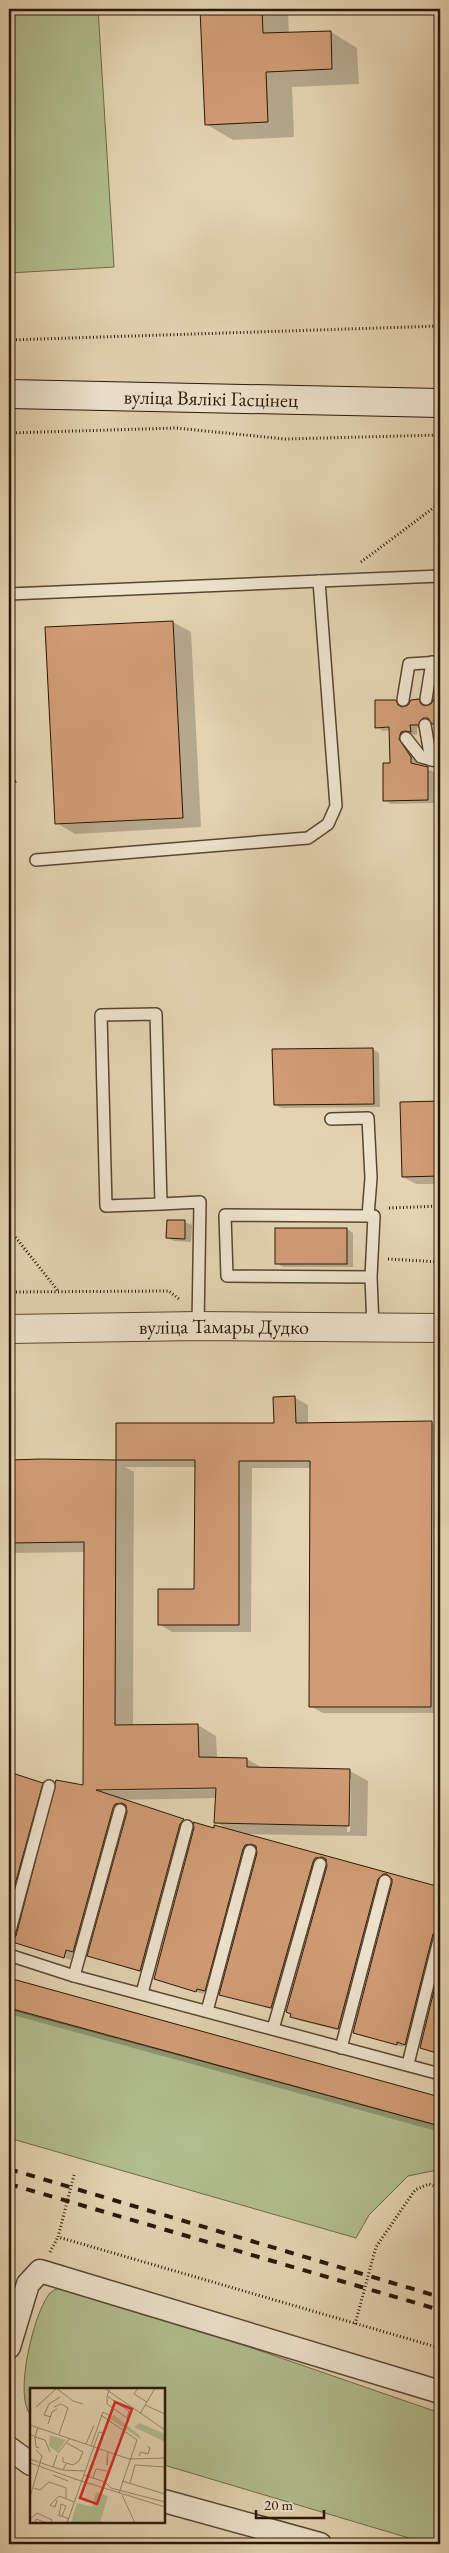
<svg xmlns="http://www.w3.org/2000/svg" width="449" height="2553" viewBox="0 0 449 2553" font-family="'EB Garamond',serif">
	<style>
		.green { fill: #b1bd8e; stroke: #6e6a4a }
		.shadow { fill: #0003; fill-rule: evenodd }
		.building { fill: #d19c75; stroke: #2a1706 }
		.lines { fill: none; stroke-linecap: round; stroke-linejoin: round }
		.service-casing { stroke: #584631; stroke-width: 14 }
		.minor-casing { stroke: #584631; stroke-width: 25 }
		.tertiary-casing { stroke: #584631; stroke-width: 30 }
		.secondary-casing { stroke: #2a1706; stroke-width: 30 }
		.path { stroke: #2a1706; stroke-width: 3; stroke-dasharray: 1 2.5; stroke-linecap: butt }
		.service { stroke: #ede2cc; stroke-width: 11 }
		.minor { stroke: #ede2cc; stroke-width: 22 }
		.tertiary { stroke: #ede2cc; stroke-width: 28 }
		.secondary { stroke: #ede2cc; stroke-width: 28 }
		.rail { stroke: #2a1706; stroke-width: 4; stroke-dasharray: 9 9; stroke-linecap: butt }
		.labels { text-anchor: middle; stroke-width: 4; stroke-linejoin: round; paint-order: stroke }
		.street-label { font-size: 20px; fill: #2a1706; stroke: #ede2cc }
		.inset-road { fill: none; stroke: #99886d; stroke-width: 1 }
		.view { fill: #d62828; fill-opacity: 0.15; stroke: #d62828; stroke-width: 2.5 }
		.inset-edge { fill: none; stroke: #2a1706; stroke-width: 2.5 }
	</style>
	<rect width="100%" height="100%" fill="#e3d3b1"/>
	<filter id="stains"><feTurbulence type="fractalNoise" baseFrequency=".004" numOctaves="4"/><feColorMatrix values="0 0 0 0 .2 0 0 0 0 .09 0 0 0 0 .02 0 0 0 .5 -.17"/></filter>
	<radialGradient id="worn" r=".72"><stop offset=".6" stop-color="#630" stop-opacity="0"/><stop offset="1" stop-color="#630" stop-opacity=".3"/></radialGradient>
	<g class="green">
		<path d="M9 9H98L114 267 9 273Z"/>
		<path d="M9 2009 440 2126V2155L437 2170 408 2176 369 2215 356 2238 9 2138Z"/>
		<path d="M67 2284 440 2413V2544H429L164 2465V2389H31V2415C13 2398 34 2311 50 2293 54 2289 62 2287 67 2284Z"/>
	</g>
	<g class="shadow">
		<path d="M202 9H279L288 14 289 34 331 32 357 48 359 84 292 87 294 137 233 140 206 124Z"/>
		<path d="M173 622 191 632 201 827 75 834 57 823Z"/>
		<path d="M434 700H440V727L430 721 424 728H417V735L411 734 405 739 406 747 417 761V765L434 772 435 803 391 804 384 800 392 764 391 730 383 731 376 727 395 701 403 708 418 701 426 707 432 705Z"/>
		<path d="M372 1049 379 1053 380 1107 282 1108 275 1105Z"/>
		<path d="M440 1102V1184H416L403 1177 402 1103Z"/>
		<path d="M168 1221 185 1222 192 1225 191 1242 174 1241 168 1238Z"/>
		<path d="M347 1229 353 1233V1267H283L276 1263Z"/>
		<path d="M295 1398 308 1405V1424L432 1423 440 1428V1713H323L310 1706 311 1468H252L251 1632H172L159 1624 195 1590 196 1467H125L134 1472 133 1726 198 1725 216 1736 217 1759H247L264 1769 350 1771 368 1781 367 1836 243 1834 440 1888V1936L412 2047 404 2045 403 2047 354 2032 394 1883 392 1877 384 1883 345 2032 297 2020 287 2012 328 1866 327 1860 322 1861 278 2011 221 1994 259 1853 257 1847 252 1849 211 1994 204 1992 203 1994 155 1979 215 1830 226 1829 216 1822 217 1798 113 1800 189 1824 147 1974 89 1956 129 1812 127 1806 122 1808 79 1955 73 1953 71 1960 16 1942 84 1788 85 1552 9 1553V1462L117 1461V1424H275ZM348 1779H351L350 1832H347ZM223 1786V1789L101 1791V1788Z"/>
		<path d="M9 1775 48 1787 9 1939Z"/>
		<path d="M440 1971V2055L421 2048Z"/>
		<path d="M9 1980 440 2098V2132L9 2014Z"/>
	</g>
	<g class="building">
		<path d="M200 9H262L263 33 331 31 332 69 266 72 268 122 205 125Z"/>
		<path d="M173 621 183 818 55 824 45 627Z"/>
		<path d="M419 699 421 704 425 706 431 704 434 699H440V724H432L428 718H423L418 725H410L411 732 405 731 401 732 399 739 411 757V763L428 767V800L383 801V763H390L389 727 375 728V700H396L398 705 402 707 408 705 411 700Z"/>
		<path d="M373 1048 374 1104 274 1105 272 1049Z"/>
		<path d="M440 1101V1176L402 1177 400 1102Z"/>
		<path d="M167 1220H185V1239L166 1238Z"/>
		<rect x="275" y="1228" width="72" height="36"/>
		<path d="M295 1396 296 1423 432 1421 431 1707H309L310 1461H239V1625H158V1589H194L195 1460H116V1423H274L273 1397Z"/>
		<path d="M41 1459 116 1460 115 1725 198 1724 199 1757 247 1758V1767L350 1769 349 1826 214 1823 216 1788 96 1790 184 1819 180 1824 140 1971 87 1956 127 1812 126 1805 122 1803 115 1804 113 1808 73 1952 66 1950 64 1958 9 1941 16 1936 56 1780 83 1785 84 1542 9 1543V1460Z"/>
		<path d="M9 1772 43 1783 9 1906Z"/>
		<path d="M193 1822 214 1828V1825L440 1887V1929L433 1934 405 2045 397 2042V2045L353 2033 392 1883V1879L387 1874H383L378 1879 338 2029 290 2017 291 2014 286 2012 327 1866 326 1859 322 1857 315 1858 313 1862 271 2008 219 1995 257 1853 256 1846 251 1844 245 1845 243 1849 205 1991 197 1989 196 1992 154 1979 194 1828Z"/>
		<path d="M440 1966V2054L420 2048Z"/>
		<path d="M9 1978 440 2097V2126L9 2008Z"/>
	</g>
	<g class="lines">
		<defs>
			<g id="service">
				<path d="M9 594 440 576"/>
				<path d="M426 699 432 662"/>
				<path d="M403 700 409 664 440 662"/>
				<path d="M425 725 431 760"/>
				<path d="M406 738 421 757 440 762"/>
				<path d="M36 860 308 838 328 824 336 806 319 581"/>
				<path d="M331 1119 368 1118 371 1178 368 1216"/>
				<path d="M161 1204 106 1206 101 1015 156 1014 161 1204 200 1202 198 1326"/>
				<path d="M371 1277 227 1276 225 1215 374 1216 371 1277 373 1328"/>
				<path d="M9 1934 49 1786"/>
				<path d="M9 1955 74 1976 440 2074"/>
				<path d="M74 1976 120 1810"/>
				<path d="M142 1993 187 1826"/>
				<path d="M207 2011 250 1851"/>
				<path d="M273 2029 320 1864"/>
				<path d="M341 2048 385 1881"/>
				<path d="M408 2064 440 1936"/>
			</g>
			<g id="minor">
				<path d="M9 2347 28 2284 40 2271 440 2392"/>
				<path d="M9 2448 31 2464"/>
				<path d="M164 2501 320 2544"/>
			</g>
			<g id="tertiary">
				<path id="s1" d="M9 1329 198 1326 440 1328"/>
			</g>
			<g id="secondary">
				<path id="s2" d="M9 394 440 403"/>
			</g>
		</defs>
		<use href="#service" class="service-casing"/>
		<use href="#minor" class="minor-casing"/>
		<use href="#tertiary" class="tertiary-casing"/>
		<use href="#secondary" class="secondary-casing"/>
		<g class="path">
			<path d="M9 340 440 326"/>
			<path d="M9 433 176 428 285 439 440 435"/>
			<path d="M361 562 440 503"/>
			<path d="M9 636 15 633"/>
			<path d="M9 785 18 780"/>
			<path d="M389 1208 440 1206"/>
			<path d="M9 1229 59 1292"/>
			<path d="M388 1259 440 1262"/>
			<path d="M9 1292 169 1291 180 1300"/>
			<path d="M74 2175 58 2237 440 2348"/>
			<path d="M50 2252 58 2237"/>
			<path d="M355 2324 376 2247 415 2190 429 2184 440 2188"/>
		</g>
		<use href="#service" class="service"/>
		<use href="#minor" class="minor"/>
		<use href="#tertiary" class="tertiary"/>
		<use href="#secondary" class="secondary"/>
		<g class="rail">
			<path d="M9 2169 440 2297"/>
			<path d="M9 2184 440 2310"/>
		</g>
	</g>
	<g class="labels">
		<g class="street-label">
			<text dy="7" stroke="none"><textPath href="#s2" startOffset="202">вуліца Вялікі Гасцінец</textPath></text>
			<text dy="7" stroke="none"><textPath href="#s1" startOffset="215">вуліца Тамары Дудко</textPath></text>
		</g>
	</g>
	<g transform="translate(30 2388)">
		<rect width="135" height="135" fill="#e3d3b1"/>
		<path d="M84 27 108 46 112 52 79 30ZM109 35 135 46V54L104 39ZM20 47 36 52 27 64 19 58ZM66 104 78 108 70 135H41L47 115 62 119Z" fill="#b1bd8e"/>
		<path class="inset-road" d="M26 0 43 13 53 16M74 0 135 42M108 0 104 6 117 14M77 8 99 23 97 30 77 16V8L80 0M115 17 135 26M6 19 26 1M24 19 31 16 38 20 29 46M110 26 125 0M71 27 107 52 89 105M21 29 14 27 19 16 30 9M18 36 22 24 27 21M0 37 99 71 135 70M0 46 5 49 8 39M56 56 64 37M61 58 73 24 80 28M9 60 6 59 5 49 15 52 20 64M28 65 40 50M109 68 111 64 118 66 120 60 117 58M33 69V74L43 77 49 73 53 64 37 55M77 69V77L78 64M0 71 23 79 27 67M0 75 48 92M23 79 33 82 36 76M33 82 55 83M23 87 38 93M54 87 75 94 81 100 135 114M63 90 66 81 77 83M45 91 135 119M92 93 135 106M100 95 105 77 135 79M4 100 10 102 19 94 36 100V111M92 107 105 135M0 109 12 68 6 62M27 112 25 119 20 117 29 108 44 114M32 128H29L31 116 36 118 32 128 39 131M0 131 7 125 22 132 21 135M9 135 5 134 6 131 17 135M37 135 69 44 73 45 70 53"/>
		<path class="view" d="M85 14 102 21 67 116 50 110Z"/>
		<rect width="135" height="135" class="inset-edge"/>
	</g>
	<rect width="449" height="2553" fill="none" stroke="#e3d3b1" stroke-width="30"/>
	<rect x="10" y="10" width="429" height="2533" fill="none" stroke="#2a1706" stroke-width="2.5"/>
	<rect x="15" y="15" width="419" height="2523" fill="none" stroke="#2a1706"/>
	<path d="M256 2510v8h68v-8" fill="none" stroke="#2a1706" stroke-width="2.5"/>
	<text x="264" y="2510" font-size="15" fill="#2a1706" stroke="#ede2cc" stroke-width="4" paint-order="stroke">20 m</text>
	<rect width="100%" height="100%" filter="url(#stains)"/>
	<rect width="100%" height="100%" fill="url(#worn)"/>
</svg>
